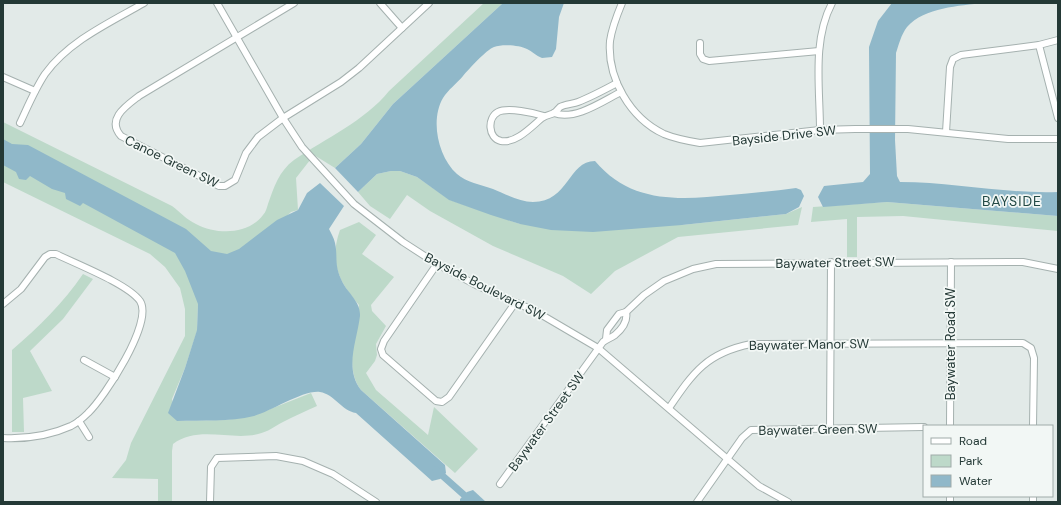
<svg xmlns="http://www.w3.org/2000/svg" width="1061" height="505" viewBox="0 0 1061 505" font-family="'DM Sans',sans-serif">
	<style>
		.green { fill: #bdd9c9 }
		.water { fill: #90b8c9 }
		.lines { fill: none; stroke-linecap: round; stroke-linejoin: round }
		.canal { stroke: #90b8c9; stroke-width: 7 }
		.minor-casing { stroke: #a5b1af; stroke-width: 8 }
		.minor { stroke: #fff; stroke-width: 6 }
		.labels { text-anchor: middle; stroke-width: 3.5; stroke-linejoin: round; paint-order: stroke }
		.street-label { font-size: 13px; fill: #243936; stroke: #f2f7f5 }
		.neighbourhood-label { font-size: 14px; letter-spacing: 1px; fill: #224945; stroke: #f2f7f5 }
	</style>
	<rect width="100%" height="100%" fill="#e2eae8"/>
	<g class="green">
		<path d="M484 3H503L393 104 361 144 335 168 314 155 296 178 298 210 291 212 198 304 197 331 185 368 172 399 177 421 226 420 255 415 311 393 317 406C306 411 294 416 283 422 275 426 268 432 258 434 231 441 198 425 173 444L172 451V502H158V479L112 478 126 460 131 443 185 336V309L180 288 165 267 150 254 3 182V122L172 206C180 212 187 220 196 224 217 235 248 235 263 215 266 212 267 207 268 204 274 187 279 171 294 160 326 138 365 121 389 91Z"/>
		<path d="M391 171H400L417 177 450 200 520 224 682 225 786 214 802 207 798 225 678 237 615 271 591 294 563 276 493 246 430 211 407 195 390 219 370 206 358 192 377 174Z"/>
		<path d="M887 202 1058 216V231L903 216 857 217V257H847V219L811 222 813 207Z"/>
		<path d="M359 222 376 235 362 254 394 277 371 305 372 311 386 326 376 344 377 355 375 361 366 373 376 390 428 435 434 407 478 449 455 473 361 390C344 368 356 331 359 305 338 281 329 261 340 230Z"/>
		<path d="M83 274 93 279 63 319 30 351 52 391 23 398 24 432H12V350C39 327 63 303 83 274Z"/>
	</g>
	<g class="water">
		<path d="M503 3H564L559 17 556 49 552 57 542 58C536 56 532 51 527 49 519 45 502 44 494 47 486 50 469 69 463 76 457 83 448 90 443 98 430 120 438 157 457 174 466 182 481 185 493 189 505 194 520 202 533 202 569 202 568 161 595 161 631 204 680 200 730 195 752 193 774 191 796 188L801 190 804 196 799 207 786 214 682 225 593 232 551 230 520 224 491 215 449 200 417 177 400 171H391L377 174 358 192 335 168 361 144 393 104Z"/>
		<path d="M892 3H984C959 6 925 7 907 27 901 35 899 44 896 53L895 140 897 176 900 182C953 182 1005 194 1058 192V216L887 202 823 207 818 197 824 186 863 182 870 174 869 47 878 21Z"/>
		<path d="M3 139 12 144 28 145 186 229 211 251 227 254 239 249 277 220 298 210 307 193 320 183 344 206 329 229C331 233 334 238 335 243 338 256 334 264 341 279 346 292 361 301 360 316 357 341 344 368 361 390L445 465 446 473 440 479 432 481 356 413C342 411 334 394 320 392 303 390 272 411 254 416 229 422 203 420 177 421L168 413 185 368 197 330 198 304 185 271 175 253 83 203 80 206 66 199 65 193 52 189 30 176 26 180 19 179 16 172 3 165Z"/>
		<path d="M473 490 486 502H460V499L467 492Z"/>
	</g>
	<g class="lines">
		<path class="canal" d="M436 470 472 502"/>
		<defs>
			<g id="minor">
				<path d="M217 3 283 118 302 147 354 204 403 242 437 264 476 285 535 311 598 348 759 486 788 502"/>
				<path d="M294 3 139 96C126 106 106 119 121 136L219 186H225L235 180 246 153 258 137 283 118 341 82 359 68 429 3"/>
				<path d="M380 3 402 28"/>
				<path d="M622 3C617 15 612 27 610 41 607 78 630 118 664 134 676 139 688 141 700 143L820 130 855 129H908L1008 139H1058"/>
				<path d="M700 43V54L703 59 709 61 819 51"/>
				<path d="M1039 45 1058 118"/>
				<path d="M3 77 35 91"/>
				<path d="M554 113C575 121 603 101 621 92"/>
				<path d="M544 116C534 113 508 107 498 112 487 118 488 138 501 141 516 144 532 126 542 118 546 115 550 115 554 113 556 112 558 109 560 107 565 104 573 104 578 102 591 97 604 90 617 83"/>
				<path d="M20 123C28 106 35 89 45 74 69 41 109 23 144 3"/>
				<path d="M820 130C820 88 812 41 832 3"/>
				<path d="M946 132 950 67 953 59 961 55 1039 45 1058 40"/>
				<path d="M437 264 384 341 381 349 383 355 436 401 442 402 449 397 515 303"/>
				<path d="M3 304 21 289 45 257 50 254H56C76 264 128 284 140 301 154 322 104 398 88 413 83 418 77 423 71 426 49 436 26 439 3 438"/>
				<path d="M606 339 607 330 619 314 626 312 644 295 664 281 693 269 716 264 1009 262H1023L1058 269"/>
				<path d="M84 360 115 377"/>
				<path d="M669 408C693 373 706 353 751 344L1023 343 1031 348 1034 358 1033 426"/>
				<path d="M79 421 89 437"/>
				<path d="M950 426 951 262"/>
				<path d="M830 428 831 262"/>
				<path d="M500 484 603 342C607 339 611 338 615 335 622 329 628 321 626 312"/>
				<path d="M210 502 211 467 217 458 276 456 303 461 333 474 376 502"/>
				<path d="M697 502 742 438 751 430 924 427"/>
				<path d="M950 502V496"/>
				<path d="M1033 502V496"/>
			</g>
		</defs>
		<use href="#minor" class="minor-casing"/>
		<use href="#minor" class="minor"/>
	</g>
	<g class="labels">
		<g class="street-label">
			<text transform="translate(784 135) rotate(-6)" y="5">Bayside Drive SW</text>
			<text transform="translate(172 161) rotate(26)" y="5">Canoe Green SW</text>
			<text transform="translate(835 262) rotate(-1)" y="5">Baywater Street SW</text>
			<text transform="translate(485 286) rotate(27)" y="5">Bayside Boulevard SW</text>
			<text transform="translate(809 344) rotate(-1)" y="5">Baywater Manor SW</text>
			<text transform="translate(950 344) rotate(-90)" y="5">Baywater Road SW</text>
			<text transform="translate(546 421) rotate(-54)" y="5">Baywater Street SW</text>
			<text transform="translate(818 429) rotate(-1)" y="5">Baywater Green SW</text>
		</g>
		<g class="neighbourhood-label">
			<text x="1012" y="206">BAYSIDE</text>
		</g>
	</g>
	<rect width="1061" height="505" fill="none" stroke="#243936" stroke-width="8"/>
	<rect x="923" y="425" width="130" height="72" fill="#f2f7f5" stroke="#a0aba9"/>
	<rect x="931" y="438" width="20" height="6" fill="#ffffff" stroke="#a0aba9"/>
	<text x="959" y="445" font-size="12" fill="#243936">Road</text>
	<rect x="931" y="455" width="20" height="12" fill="#bdd9c9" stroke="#a0aba9"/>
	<text x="959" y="465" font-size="12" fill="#243936">Park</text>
	<rect x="931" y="475" width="20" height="12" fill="#90b8c9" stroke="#a0aba9"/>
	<text x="959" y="485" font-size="12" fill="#243936">Water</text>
</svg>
